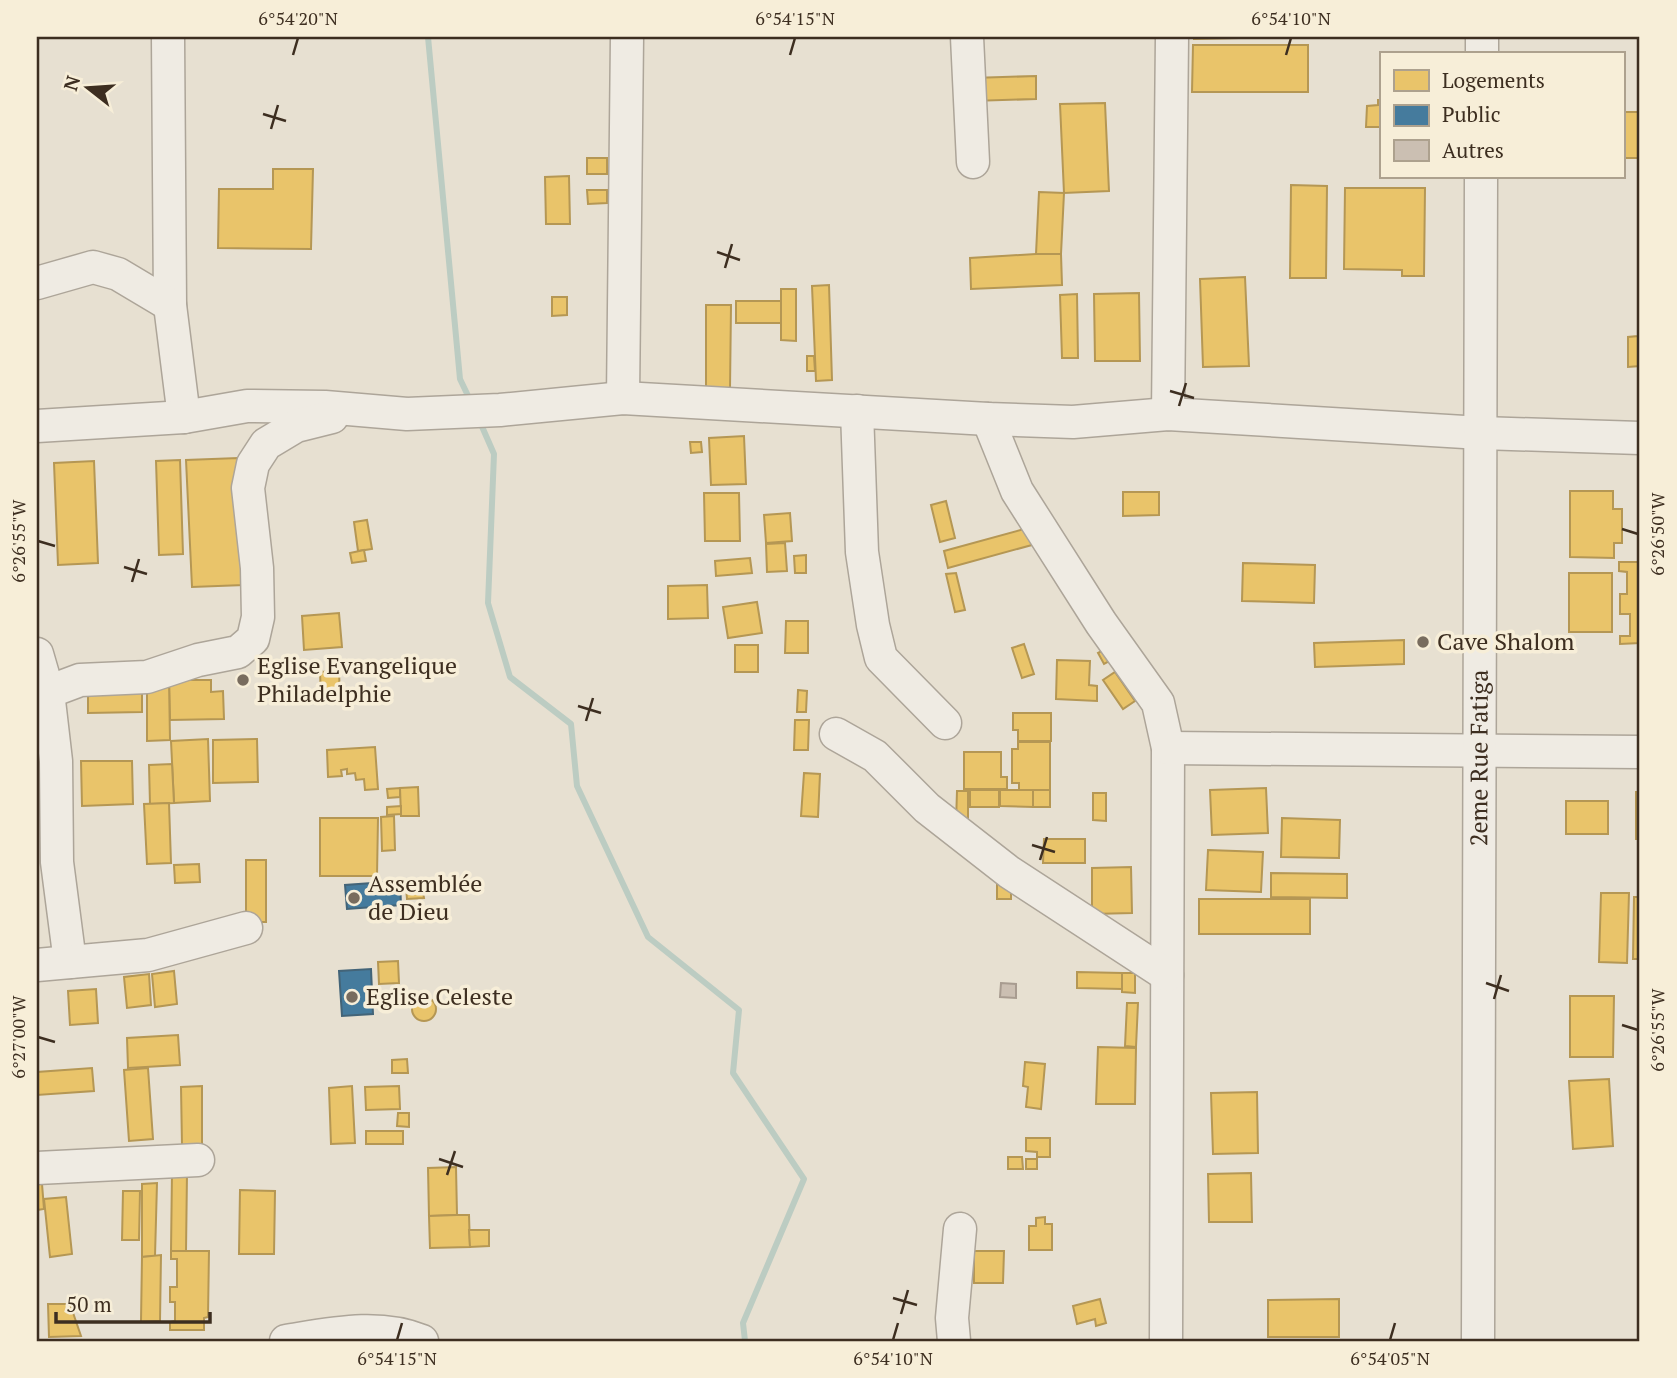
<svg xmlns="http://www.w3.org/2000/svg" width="1677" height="1378" viewBox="0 0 1677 1378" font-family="'PT Serif',serif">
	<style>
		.homes { fill: #e9c46a; stroke: #b59754; stroke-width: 2 }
		.public { fill: #457b9d; stroke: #436478; stroke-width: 2 }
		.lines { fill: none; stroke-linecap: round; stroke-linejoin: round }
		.stream { stroke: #bcccc2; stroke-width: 6 }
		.building { fill: #cbbfb2; stroke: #a89c90; stroke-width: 2 }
		.minor-casing { stroke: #ada599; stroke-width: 35 }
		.minor { stroke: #efebe3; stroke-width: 32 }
		.ticks { fill: none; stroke: #3d2e20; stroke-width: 2.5 }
		.poi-dot { fill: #786c5e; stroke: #f7eed8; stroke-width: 2.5 }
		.labels { text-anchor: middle; stroke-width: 7; stroke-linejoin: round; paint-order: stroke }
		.poi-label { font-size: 24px; fill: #3d2e20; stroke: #f7eed8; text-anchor: start }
		.street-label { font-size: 24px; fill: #3d2e20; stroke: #f7eed8 }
		.neatline { fill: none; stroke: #3d2e20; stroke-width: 2.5 }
		.ticks-label { font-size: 18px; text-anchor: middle; fill: #3d2e20 }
	</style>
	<rect width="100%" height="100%" fill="#e7e0d1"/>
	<g class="homes">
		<path d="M1194 37H1238V38L1194 39Z"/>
		<path d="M1193 45H1308V92H1192Z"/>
		<path d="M1036 76V99L972 101V78Z"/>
		<path d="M1378 100H1381V127H1366L1367 106 1378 105Z"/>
		<path d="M1105 103 1109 191 1064 193 1060 104Z"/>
		<rect x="1623" y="112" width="17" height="46"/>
		<rect x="587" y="158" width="20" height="16"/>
		<path d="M273 169H313L311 249 218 248 219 189H273Z"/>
		<path d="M569 176 570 224H546L545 177Z"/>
		<path d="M1291 185 1327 186 1326 278H1290Z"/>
		<path d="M1345 188H1425L1424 276H1402V270L1344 269Z"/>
		<path d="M587 190H607V203L588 204Z"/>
		<path d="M1039 192 1064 193 1061 254H1036Z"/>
		<path d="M1036 254H1061L1062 285 971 289 970 258Z"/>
		<path d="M1245 277 1249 366 1203 367 1200 279Z"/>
		<path d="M829 285 832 380 816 381 812 286Z"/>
		<path d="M781 289H796V341L781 340Z"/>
		<path d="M1139 293 1140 361H1095L1094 294Z"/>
		<path d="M1077 294 1078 358H1062L1060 295Z"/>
		<path d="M552 297H567V315L552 316Z"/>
		<path d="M1638 299 1640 366 1628 367V337L1638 336Z"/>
		<rect x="736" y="301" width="45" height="22"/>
		<path d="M706 305H731L730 389H706Z"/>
		<path d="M807 356H814L815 371H807Z"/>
		<path d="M744 436 746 484 711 485 709 438Z"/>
		<path d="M690 442H701L702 452 691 453Z"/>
		<path d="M238 458 244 585 192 587 186 460Z"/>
		<path d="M180 460 183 554 159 555 156 461Z"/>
		<path d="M94 461 98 563 58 565 54 463Z"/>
		<path d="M1570 491H1613V509H1622V543H1614V558L1570 557Z"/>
		<path d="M1123 492H1159V515L1123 516Z"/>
		<path d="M704 493H739L740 541H705Z"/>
		<path d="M946 501 955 538 940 542 931 505Z"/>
		<path d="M790 513 792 541 766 543 764 515Z"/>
		<path d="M367 520 372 549 358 551 354 522Z"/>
		<path d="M1028 528 1032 545 948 568 944 551Z"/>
		<path d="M785 543 787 571 767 572 766 544Z"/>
		<path d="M364 550 366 561 352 563 350 553Z"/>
		<path d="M806 555V573H795L794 556Z"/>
		<path d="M750 558 752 573 716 576 715 561Z"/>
		<path d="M1619 562H1640V643L1620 644V636H1630V614H1620V594H1627V572L1619 571Z"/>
		<path d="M1243 563 1315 565 1314 603 1242 601Z"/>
		<path d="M956 573 965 610 955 612 946 574Z"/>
		<rect x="1569" y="573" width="43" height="59"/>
		<path d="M707 585 708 618 668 619V586Z"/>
		<path d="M757 602 762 633 728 638 723 607Z"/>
		<path d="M339 613 342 647 304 650 302 616Z"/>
		<path d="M786 621H808V653H785Z"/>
		<path d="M1404 640V664L1315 667 1314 643Z"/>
		<path d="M1024 644 1034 674 1022 678 1012 648Z"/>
		<rect x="735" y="645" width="23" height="27"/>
		<path d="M1111 646 1117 657 1104 664 1098 653Z"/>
		<path d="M1057 660 1090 661 1089 685 1097 686V701L1056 699Z"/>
		<path d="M339 671 340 698H321L320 672Z"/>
		<path d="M1115 672 1135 701 1123 709 1103 680Z"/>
		<path d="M169 680H211V692L223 691 224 719 170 720Z"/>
		<path d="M169 680 170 740 147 741V681Z"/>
		<path d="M142 690V712L88 713V695Z"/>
		<path d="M798 690 807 691 806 712H797Z"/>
		<path d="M1013 713H1051V741H1018V730H1013Z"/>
		<path d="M795 720H809L808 750H794Z"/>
		<path d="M208 739 210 801 174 803 171 741Z"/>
		<path d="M257 739 258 782 213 783V740Z"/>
		<path d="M1018 742H1050V790H1019V783H1012V749H1018Z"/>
		<path d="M375 747 378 789 365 790 364 779 356 780 355 773 347 774V769L341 770 342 776 328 777 327 750Z"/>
		<path d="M37 752H40L42 809H37Z"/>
		<path d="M964 752H1001V777H1007V789H964Z"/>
		<path d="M81 761H132L133 804 82 806Z"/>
		<path d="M172 764 174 803 150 804 149 765Z"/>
		<path d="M804 773 820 774 818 817 801 816Z"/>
		<path d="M418 787 419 816H401L400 788Z"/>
		<path d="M400 788V797L388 798 387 789Z"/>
		<path d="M1266 788 1268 833 1212 835 1210 790Z"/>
		<rect x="970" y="790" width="29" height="17"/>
		<path d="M1000 790H1033V807L1000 806Z"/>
		<rect x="1033" y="790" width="17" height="17"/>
		<path d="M957 791H968V823H956Z"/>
		<rect x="1636" y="792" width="4" height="47"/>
		<path d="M1093 793H1106V821L1093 820Z"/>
		<rect x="1566" y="801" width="42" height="33"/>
		<path d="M169 803 171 863 147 864 144 804Z"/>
		<path d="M401 806V814L387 815V807Z"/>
		<path d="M394 816 395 850 382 851 381 817Z"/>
		<path d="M320 818H378L377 876H320Z"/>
		<path d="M1282 818 1340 820 1339 858 1281 857Z"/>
		<path d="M1044 839H1085V863H1043Z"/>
		<path d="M1208 850 1263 852 1261 892 1206 890Z"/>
		<rect x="246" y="860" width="20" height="62"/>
		<path d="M199 864 200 882 175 883 174 865Z"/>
		<path d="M1131 867 1132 913 1092 914V868Z"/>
		<path d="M1271 873 1347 874V898L1271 897Z"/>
		<rect x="997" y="880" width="14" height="19"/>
		<path d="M422 886 424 898 407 899 406 887Z"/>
		<path d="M1601 893H1629L1627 963 1599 962Z"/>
		<path d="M1634 897H1640V959H1633Z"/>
		<rect x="1199" y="899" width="111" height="35"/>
		<path d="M398 961 399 983 379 984 378 962Z"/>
		<path d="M174 971 177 1004 155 1007 152 974Z"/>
		<path d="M1077 972 1122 973V989L1077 988Z"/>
		<path d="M1122 973H1135V993L1122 992Z"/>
		<path d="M149 974 151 1005 127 1008 124 977Z"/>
		<path d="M96 989 98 1023 70 1025 68 991Z"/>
		<path d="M1570 996H1614L1613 1057H1570Z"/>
		<circle cx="424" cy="1009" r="12"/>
		<path d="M1127 1003H1138L1136 1047 1125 1046Z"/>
		<path d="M178 1035 180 1065 128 1068 127 1038Z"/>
		<path d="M1098 1047 1136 1048 1135 1104H1096Z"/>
		<path d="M407 1059 408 1073H392V1060Z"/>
		<path d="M1025 1062 1045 1064 1041 1109 1026 1107 1028 1087 1023 1086Z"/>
		<path d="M92 1068 94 1091 37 1095V1072Z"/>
		<path d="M148 1068 153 1139 129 1141 124 1070Z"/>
		<path d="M1609 1079 1613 1146 1573 1149 1569 1081Z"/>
		<path d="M202 1086V1146H182L181 1087Z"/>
		<path d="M352 1086 355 1143 331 1144 329 1088Z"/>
		<path d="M399 1086 400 1109 366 1110 365 1087Z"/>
		<path d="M1257 1092 1258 1153 1213 1154 1211 1093Z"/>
		<path d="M398 1113H409V1127L397 1126Z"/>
		<rect x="366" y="1131" width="37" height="13"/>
		<path d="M1026 1138H1050V1157H1037V1152L1026 1151Z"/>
		<path d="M1008 1157H1022L1023 1169H1008Z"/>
		<rect x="1026" y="1159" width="11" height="10"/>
		<path d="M456 1167 457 1215 429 1216 428 1168Z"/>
		<path d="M172 1172 187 1173 186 1251H171Z"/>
		<path d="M1251 1173 1252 1222H1209L1208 1174Z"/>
		<path d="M157 1183 155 1256 142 1257V1184Z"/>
		<path d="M37 1184H42L44 1209 37 1210Z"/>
		<path d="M240 1190 275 1191 274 1254H239Z"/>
		<path d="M123 1191H140L139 1240H122Z"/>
		<path d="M66 1197 72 1254 50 1257 44 1199Z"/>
		<path d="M457 1215H469L470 1247 430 1248 429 1216Z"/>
		<path d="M1045 1217V1224H1052V1250H1029V1226H1036V1218Z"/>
		<path d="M469 1230H489V1246L470 1247Z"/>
		<path d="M171 1251H209L208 1317 204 1318V1330H170V1322L175 1321V1302H170V1287H177V1259H171Z"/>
		<path d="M974 1251H1004L1003 1283H974Z"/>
		<path d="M161 1255 160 1321 141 1322 142 1257Z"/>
		<path d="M1100 1299 1106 1323 1096 1326 1095 1319 1077 1324 1073 1306Z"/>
		<path d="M1339 1299V1337H1268V1300Z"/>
		<path d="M48 1304H70L81 1336 49 1337Z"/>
	</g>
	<g class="public">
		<path d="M400 881 401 905 347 909 345 885Z"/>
		<path d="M371 969 373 1014 342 1016 339 971Z"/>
	</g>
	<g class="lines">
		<g class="stream">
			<path d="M428 37 460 379 471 402"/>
			<path d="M480 422 494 454 488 603 510 677 571 724 577 786 648 937 739 1010 733 1073 804 1179 743 1323 745 1341"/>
		</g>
	</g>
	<path class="building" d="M1001 983 1016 984V998L1000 997Z"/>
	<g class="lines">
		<defs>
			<g id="minor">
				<path d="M168 37 170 305 184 417"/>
				<path d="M967 37 973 162"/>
				<path d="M1482 54V37"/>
				<path d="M37 283 93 267 118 274 170 305"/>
				<path d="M623 398 627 37"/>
				<path d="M857 411 862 552 873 625 881 658 945 723"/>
				<path d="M1168 414 1172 37"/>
				<path d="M988 419 1017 491 1101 623 1158 703 1168 748 1166 1341"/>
				<path d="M37 426 184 417 247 406 325 407 407 414 500 410 623 398 988 419 1073 422 1168 414 1481 433 1640 438"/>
				<path d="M37 654 48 692 56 761 57 862 70 962"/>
				<path d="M37 692H48L80 680 147 677 198 660 238 652 253 639 258 617 257 568 248 488 253 464 266 444 296 426 332 417"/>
				<path d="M836 734 875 756 927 808 1009 872 1167 975"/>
				<path d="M1168 748 1640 752"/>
				<path d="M37 965 148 955 246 928"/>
				<path d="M37 1168 198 1160"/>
				<path d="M286 1341C330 1334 379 1323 422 1341"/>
				<path d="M954 1341 952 1318 960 1229"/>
				<path id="s1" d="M1478 1341 1481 177"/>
			</g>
		</defs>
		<use href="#minor" class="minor-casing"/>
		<use href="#minor" class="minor"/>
	</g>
	<path class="ticks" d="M293 55 298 38M790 55 795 38M1286 55 1291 38M263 114 286 121M271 129 278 105M717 252 740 260M725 268 732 244M1170 391 1194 398M1179 406 1186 383M1622 529 1638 534M38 541 55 546M124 567 147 574M132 582 139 559M578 706 601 713M586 721 593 698M1032 845 1055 852M1040 860 1047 837M1486 983 1509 991M1494 999 1501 975M1622 1025 1638 1030M38 1037 55 1042M439 1159 463 1167M447 1175 455 1151M893 1298 917 1305M901 1314 908 1290M397 1340 402 1323M893 1340 898 1323M1390 1340 1395 1323"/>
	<g class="poi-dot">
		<circle cx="1423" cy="642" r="7"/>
		<circle cx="243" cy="680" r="7"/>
		<circle cx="354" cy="898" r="7"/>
		<circle cx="352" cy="997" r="7"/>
	</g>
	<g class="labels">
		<g class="poi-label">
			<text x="1437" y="650">Cave Shalom</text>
			<text x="257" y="674">Eglise Evangelique<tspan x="257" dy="28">Philadelphie</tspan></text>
			<text x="368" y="892">Assemblée<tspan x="368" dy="28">de Dieu</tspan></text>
			<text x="366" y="1005">Eglise Celeste</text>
		</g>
		<g class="street-label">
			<text dy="8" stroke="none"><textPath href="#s1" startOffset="583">2eme Rue Fatiga</textPath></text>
		</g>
	</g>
	<rect width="1677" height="1378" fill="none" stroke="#f7eed8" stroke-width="77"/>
	<rect x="1380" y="52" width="245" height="126" fill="#f7eed8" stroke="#ada18e" stroke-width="2"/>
	<rect x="1394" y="70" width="35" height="21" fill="#e9c46a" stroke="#ada18e" stroke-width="2"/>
	<text x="1442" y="88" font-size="21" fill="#3d2e20">Logements</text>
	<rect x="1394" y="105" width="35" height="21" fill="#457b9d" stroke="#ada18e" stroke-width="2"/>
	<text x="1442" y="122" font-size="21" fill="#3d2e20">Public</text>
	<rect x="1394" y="140" width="35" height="21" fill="#cbbfb2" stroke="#ada18e" stroke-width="2"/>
	<text x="1442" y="158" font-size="21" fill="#3d2e20">Autres</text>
	<g transform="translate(88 88) rotate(287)" stroke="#f7eed8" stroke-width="5" paint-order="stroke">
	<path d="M0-5L12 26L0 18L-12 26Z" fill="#3d2e20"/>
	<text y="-10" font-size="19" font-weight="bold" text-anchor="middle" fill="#3d2e20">N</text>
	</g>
	<path d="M56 1312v10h154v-10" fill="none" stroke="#3d2e20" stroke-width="3.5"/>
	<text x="66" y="1312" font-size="21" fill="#3d2e20" stroke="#f7eed8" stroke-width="5" paint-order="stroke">50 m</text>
	<rect x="38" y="38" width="1600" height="1302" class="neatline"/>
	<g class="ticks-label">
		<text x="298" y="25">6°54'20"N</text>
		<text x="795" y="25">6°54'15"N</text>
		<text x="1291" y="25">6°54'10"N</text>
		<text transform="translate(1658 534) rotate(-90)" y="6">6°26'50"W</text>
		<text transform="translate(19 541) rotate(-90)" y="6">6°26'55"W</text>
		<text transform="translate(1658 1030) rotate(-90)" y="6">6°26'55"W</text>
		<text transform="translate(19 1037) rotate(-90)" y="6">6°27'00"W</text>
		<text x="397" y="1365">6°54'15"N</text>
		<text x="893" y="1365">6°54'10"N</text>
		<text x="1390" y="1365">6°54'05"N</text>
	</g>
</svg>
